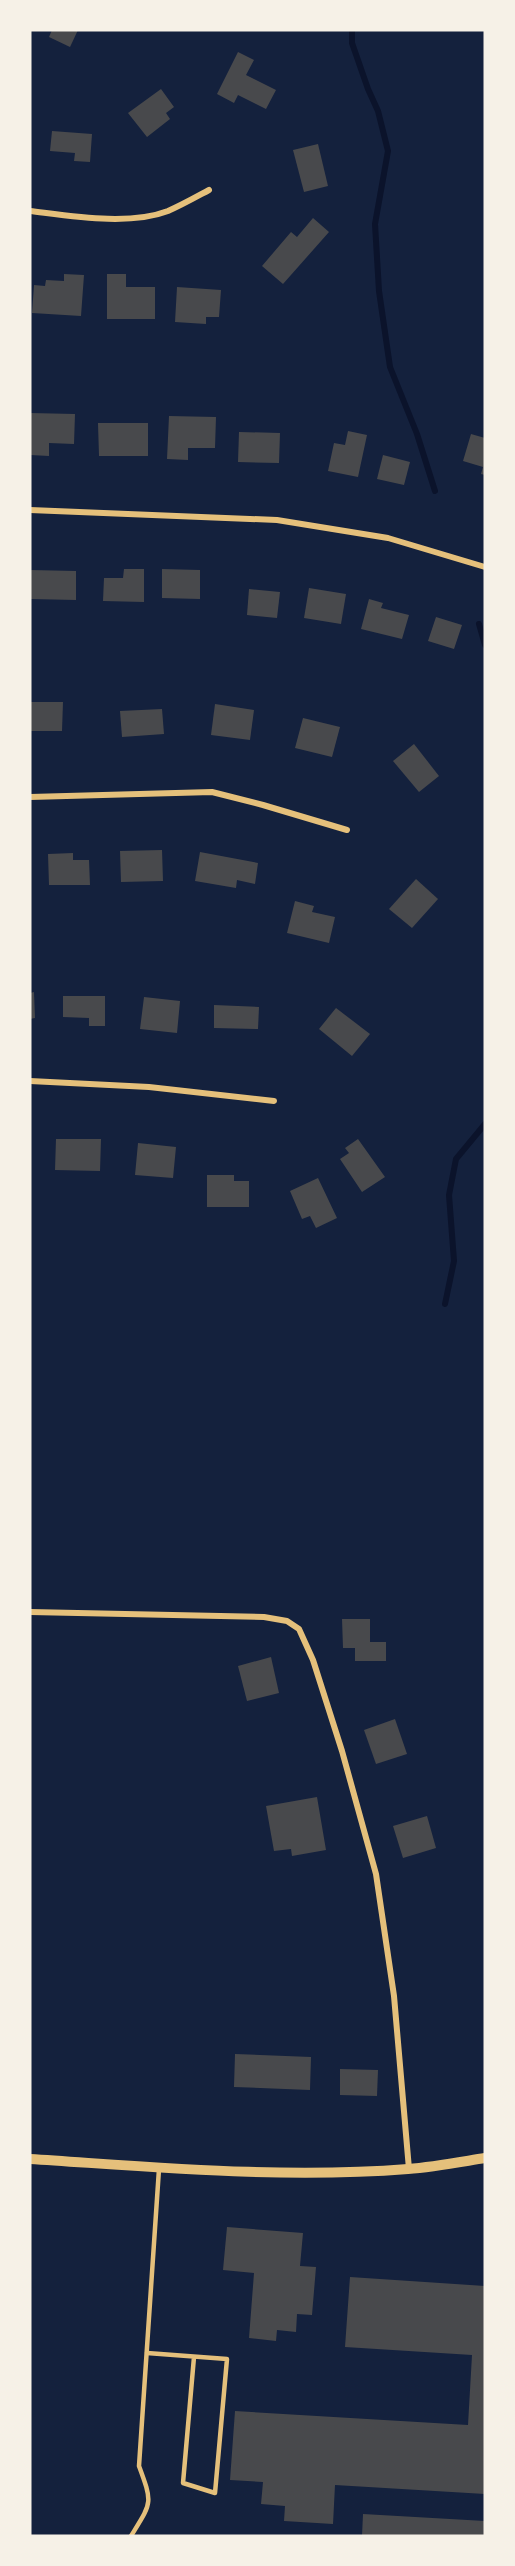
<svg xmlns="http://www.w3.org/2000/svg" width="515" height="2566" viewBox="0 0 515 2566" font-family="Jost,sans-serif">
	<style>
		.lines { fill: none; stroke-linecap: round; stroke-linejoin: round }
		.stream { stroke: #0b132b; stroke-width: 6 }
		.building { fill: #48494c }
		.service { stroke: #e5c07b; stroke-width: 4.5 }
		.minor { stroke: #e5c07b; stroke-width: 6 }
		.tertiary { stroke: #e5c07b; stroke-width: 10 }
	</style>
	<rect width="100%" height="100%" fill="#14213d"/>
	<g class="lines">
		<g class="stream">
			<path d="M352 30V43L368 89 378 111 388 151 375 224 379 291 390 367 417 434 435 491"/>
			<path d="M479 624 485 645"/>
			<path d="M445 1304 454 1261 449 1195 456 1159 485 1124"/>
		</g>
	</g>
	<g class="building">
		<path d="M52 30H78L70 47 49 37Z"/>
		<path d="M238 52 254 60 246 75 276 90 266 109 238 95 234 103 217 94Z"/>
		<path d="M161 89 174 107 166 113 170 119 147 137 128 113Z"/>
		<path d="M52 131 92 134 90 162 74 161 75 153 50 151Z"/>
		<path d="M318 144 328 186 304 192 293 150Z"/>
		<path d="M313 218 329 232 283 284 262 266 291 232 297 237Z"/>
		<path d="M64 274 84 275 81 316 32 313 34 285 45 286 46 280 64 281Z"/>
		<path d="M107 274H126V287H155V319H107Z"/>
		<path d="M177 287 221 290 219 317H206V324L175 322Z"/>
		<path d="M30 413 75 414 74 444 49 443V456L30 455Z"/>
		<path d="M169 416 216 417 215 448H188V460L167 459Z"/>
		<path d="M98 423H148V456H99Z"/>
		<path d="M348 431 367 435 358 477 328 471 334 443 345 445Z"/>
		<path d="M239 432 280 433 279 463 238 462Z"/>
		<path d="M471 434 485 438V475L481 474 483 467 463 461Z"/>
		<path d="M383 455 410 462 404 485 377 479Z"/>
		<path d="M124 569H144V602L103 601 104 578H123Z"/>
		<path d="M162 569 200 570V599L162 598Z"/>
		<path d="M30 570 76 571V600L30 599Z"/>
		<path d="M309 588 346 594 341 624 304 618Z"/>
		<path d="M249 589 280 592 277 618 247 615Z"/>
		<path d="M369 599 383 603 381 608 409 615 402 639 361 629Z"/>
		<path d="M436 617 462 625 454 649 428 641Z"/>
		<path d="M30 702H63L62 731H30Z"/>
		<path d="M215 704 254 710 250 740 211 735Z"/>
		<path d="M162 709 164 734 122 737 120 711Z"/>
		<path d="M303 718 340 727 332 757 295 748Z"/>
		<path d="M414 744 439 776 419 792 393 761Z"/>
		<path d="M162 850 163 881 121 882 120 851Z"/>
		<path d="M200 852 258 863 255 884 237 880 236 888 195 881Z"/>
		<path d="M73 853V860H89L90 885H49L48 854Z"/>
		<path d="M416 879 438 899 412 928 389 909Z"/>
		<path d="M295 901 314 906 312 912 335 917 329 943 287 933Z"/>
		<path d="M34 992 35 1018 30 1019V993Z"/>
		<path d="M63 996H105V1026H89V1018L63 1017Z"/>
		<path d="M144 997 180 1001 177 1033 140 1029Z"/>
		<path d="M214 1005 259 1007 258 1029 214 1028Z"/>
		<path d="M336 1008 370 1034 352 1056 319 1029Z"/>
		<path d="M56 1139H101L100 1171 55 1170Z"/>
		<path d="M358 1139 385 1177 362 1192 340 1159 349 1153 345 1148Z"/>
		<path d="M138 1143 176 1147 173 1178 135 1175Z"/>
		<path d="M207 1175H234V1181H249V1207H207Z"/>
		<path d="M318 1178 337 1218 316 1228 310 1216 302 1219 290 1191Z"/>
		<path d="M342 1619H370V1642H386V1661H355V1648H343Z"/>
		<path d="M271 1657 279 1693 247 1701 238 1666Z"/>
		<path d="M395 1719 407 1754 376 1764 364 1730Z"/>
		<path d="M317 1797 326 1850 292 1856 291 1849 274 1851 266 1806Z"/>
		<path d="M427 1816 436 1848 403 1858 393 1826Z"/>
		<path d="M235 2054 311 2057 310 2090 234 2087Z"/>
		<path d="M340 2069 378 2070 377 2096 340 2095Z"/>
		<path d="M227 2227 303 2233 300 2266 316 2267 312 2315 297 2314 296 2332 277 2330 276 2341 249 2338 254 2273 223 2270Z"/>
		<path d="M350 2277 485 2286V2494L335 2485 333 2524 284 2521 285 2506 261 2504 263 2482 230 2480 235 2411 468 2425 472 2355 345 2347Z"/>
		<path d="M363 2514 485 2521V2536H362Z"/>
	</g>
	<g class="lines">
		<g class="service">
			<path d="M147 2353 227 2359 215 2493 183 2483 194 2357"/>
			<path d="M131 2536C152 2502 153 2504 139 2466L159 2169"/>
		</g>
		<g class="minor">
			<path d="M30 211C71 216 129 226 168 211 182 205 196 197 209 190"/>
			<path d="M30 510 277 520 388 538 485 567"/>
			<path d="M30 797 212 792 263 805 347 830"/>
			<path d="M30 1081 149 1087 274 1101"/>
			<path d="M30 1612 264 1617 287 1621 299 1629 313 1660 342 1751 376 1874 394 1996 409 2169"/>
		</g>
		<path class="tertiary" d="M30 2159C156 2167 282 2179 408 2169 434 2167 460 2162 485 2158"/>
	</g>
	<rect width="515" height="2566" fill="none" stroke="#f6f1e7" stroke-width="63"/>
</svg>
